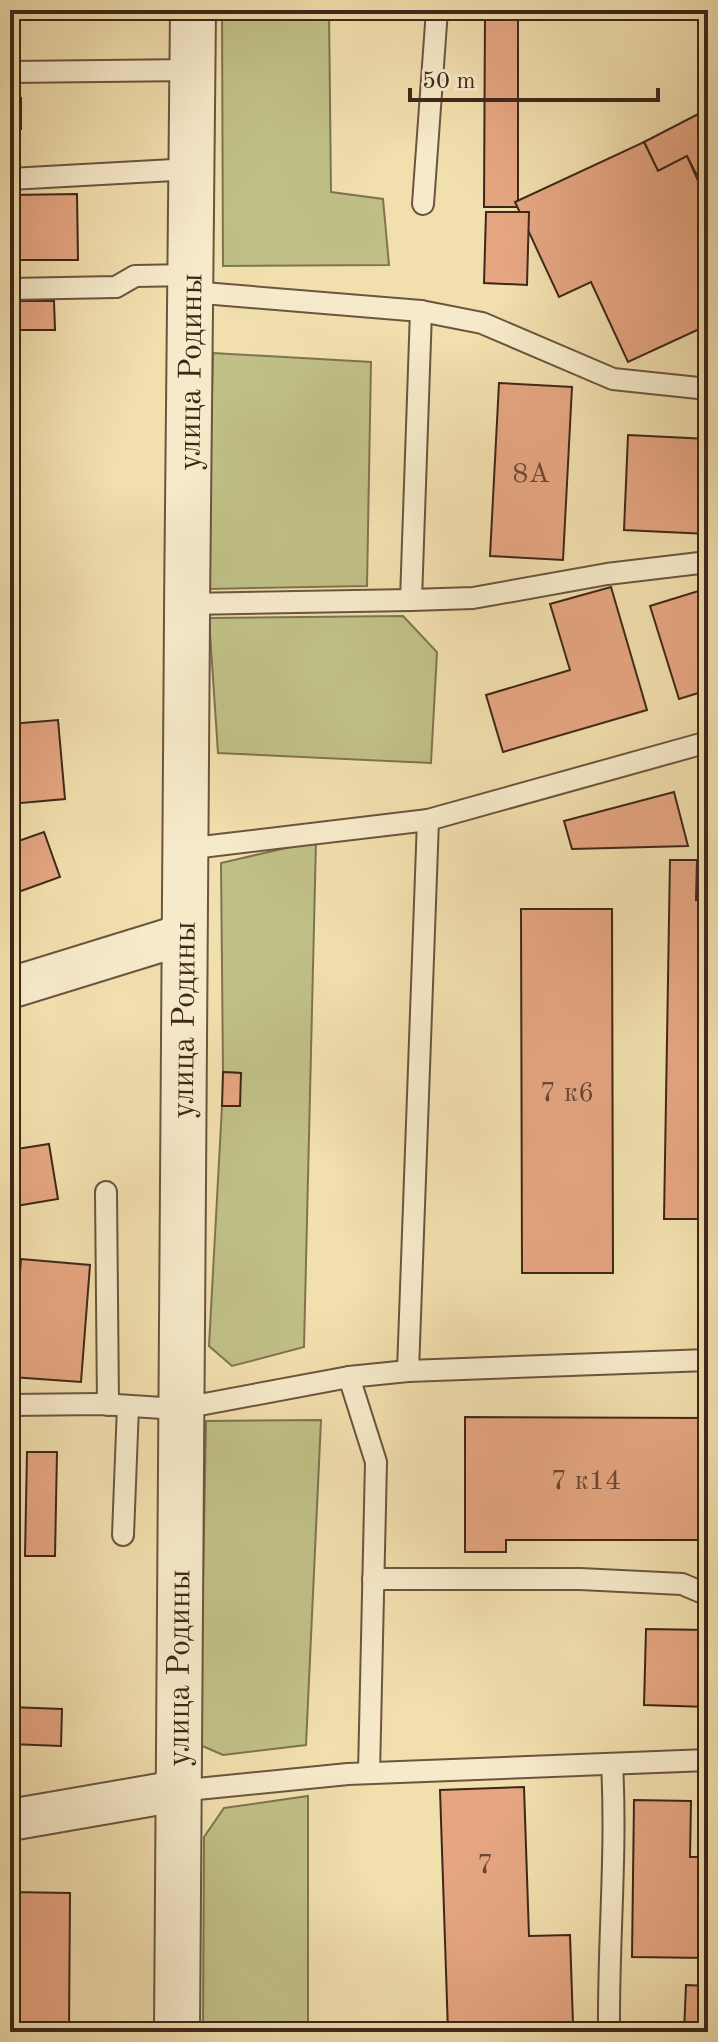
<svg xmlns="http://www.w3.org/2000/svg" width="718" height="2042" viewBox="0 0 718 2042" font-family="'Old Standard TT',serif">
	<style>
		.green { fill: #c0c086; stroke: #7f7450; stroke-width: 2 }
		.building { fill: #e6a682; stroke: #3e271a; stroke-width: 2 }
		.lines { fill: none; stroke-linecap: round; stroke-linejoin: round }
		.service-casing { stroke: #6b553f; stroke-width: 24 }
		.minor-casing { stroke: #6b553f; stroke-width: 44 }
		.tertiary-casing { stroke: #6b553f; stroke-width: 48 }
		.service { stroke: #f7eaca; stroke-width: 20 }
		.minor { stroke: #f7eaca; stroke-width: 40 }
		.tertiary { stroke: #f7eaca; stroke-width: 44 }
		.labels { text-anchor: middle; stroke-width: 6; stroke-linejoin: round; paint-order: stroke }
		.number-label { font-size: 28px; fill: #684734 }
		.street-label { font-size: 32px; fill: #3e271a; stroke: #f7eaca }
	</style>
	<rect width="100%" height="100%" fill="#f2dfae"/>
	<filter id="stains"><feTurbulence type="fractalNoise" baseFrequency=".0025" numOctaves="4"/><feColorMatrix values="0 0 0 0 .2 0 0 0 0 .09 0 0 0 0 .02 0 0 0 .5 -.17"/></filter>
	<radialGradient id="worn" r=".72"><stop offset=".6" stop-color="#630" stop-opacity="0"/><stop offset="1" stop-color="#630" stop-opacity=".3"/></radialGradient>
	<g class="green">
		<path d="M222 10H329L331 192 383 199 389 265 223 266Z"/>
		<path d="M213 353 371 362 367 586 207 589Z"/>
		<path d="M403 616 437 652 431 763 218 753 209 618Z"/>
		<path d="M316 841 304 1347 232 1366 209 1346 222 1106 241 1073 223 1072 221 863Z"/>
		<path d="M321 1420 306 1745 223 1755 200 1745 206 1421Z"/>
		<path d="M308 1796V2032H203L204 1837 224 1808Z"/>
	</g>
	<g class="building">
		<path d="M485 10H518V207H484Z"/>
		<rect x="10" y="98" width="11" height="31"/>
		<path d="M708 109V195H707L687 156 658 171 644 142Z"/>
		<path d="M644 142 658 171 687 156 708 203V325L628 362 591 282 559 297 515 202Z"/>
		<path d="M77 194 78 260H10V195Z"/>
		<path d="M486 212H529L527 285 484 283Z"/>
		<path d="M10 301H54L55 330H10Z"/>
		<path d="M499 383 572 387 563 560 490 556Z"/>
		<path d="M628 435 708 439V534L624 530Z"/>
		<path d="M611 587 647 710 503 752 486 695 570 670 550 604Z"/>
		<path d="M708 588V690L679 699 650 606Z"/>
		<path d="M58 720 65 799 10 804V724Z"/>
		<path d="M674 792 688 846 572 849 564 821Z"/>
		<path d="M44 832 60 877 10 895V844Z"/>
		<path d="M670 860H697L696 900 708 901V1219H664Z"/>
		<path d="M521 909H612L613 1273H522Z"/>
		<path d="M223 1072 241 1073 240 1106H222Z"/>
		<path d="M49 1144 58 1199 10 1207V1150Z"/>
		<path d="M21 1259 90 1265 81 1382 12 1377Z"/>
		<path d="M465 1417 708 1418V1540H506V1552H465Z"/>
		<path d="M27 1452H57L55 1556H25Z"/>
		<path d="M646 1629 708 1630V1707L644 1705Z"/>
		<path d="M10 1707 62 1709 61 1746 10 1744Z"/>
		<path d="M524 1787 529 1936 570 1935 573 2024 531 2025 532 2032H448L440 1790Z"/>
		<path d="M634 1800 691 1801 690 1857H708V1958L632 1957Z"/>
		<path d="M10 1892 70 1893 69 2032H10Z"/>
		<path d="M686 1985 708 1986V2032H684Z"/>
	</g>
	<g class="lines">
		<defs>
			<g id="service">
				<path d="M10 72 193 70"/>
				<path d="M10 179 192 169"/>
				<path d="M423 204 437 10"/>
				<path d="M10 289 116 287 135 276 191 275"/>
				<path d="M191 292 421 311 482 323 613 379 708 389"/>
				<path d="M411 600 473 598 607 574 708 562"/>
				<path d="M188 604 411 600 421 311"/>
				<path d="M185 849 428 820 708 742"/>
				<path d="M106 1192 108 1405"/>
				<path d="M408 1371 428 820"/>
				<path d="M349 1377 376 1462 369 1773"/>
				<path d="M10 1405 101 1404 178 1409 349 1377 408 1371 708 1360"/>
				<path d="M123 1535 128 1406"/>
				<path d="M373 1579H580L682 1584 708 1595"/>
				<path d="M177 1791 348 1774 708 1760"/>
				<path d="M609 2032C608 1943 617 1853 612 1764"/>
			</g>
			<g id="minor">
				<path d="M10 988 185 934"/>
				<path d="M10 1820 177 1791"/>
			</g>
			<g id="tertiary">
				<path id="s1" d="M177 2032C177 1358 187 684 193 10"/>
			</g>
		</defs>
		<use href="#service" class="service-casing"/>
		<use href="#minor" class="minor-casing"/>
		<use href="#tertiary" class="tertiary-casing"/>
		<use href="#service" class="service"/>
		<use href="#minor" class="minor"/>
		<use href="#tertiary" class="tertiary"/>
	</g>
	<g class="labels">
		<g class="number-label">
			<text x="531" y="482">8А</text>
			<text x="567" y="1101">7 к6</text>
			<text x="586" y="1489">7 к14</text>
			<text x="485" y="1873">7</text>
		</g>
		<g class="street-label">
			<text dy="11" stroke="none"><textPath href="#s1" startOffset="1660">улица Родины</textPath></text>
			<text dy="11" stroke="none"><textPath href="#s1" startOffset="1012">улица Родины</textPath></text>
			<text dy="11" stroke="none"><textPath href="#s1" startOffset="364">улица Родины</textPath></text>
		</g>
	</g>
	<rect width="718" height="2042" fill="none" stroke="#f2dfae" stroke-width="40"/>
	<rect x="12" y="12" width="694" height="2018" fill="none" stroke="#3e271a" stroke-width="4"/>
	<rect x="20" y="20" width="678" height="2002" fill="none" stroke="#3e271a" stroke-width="2"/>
	<path d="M410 88v12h248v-12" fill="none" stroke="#3e271a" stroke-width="4"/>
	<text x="422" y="88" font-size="24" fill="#3e271a" stroke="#f7eaca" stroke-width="6" paint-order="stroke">50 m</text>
	<rect width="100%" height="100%" filter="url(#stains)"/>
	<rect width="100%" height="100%" fill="url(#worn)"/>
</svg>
